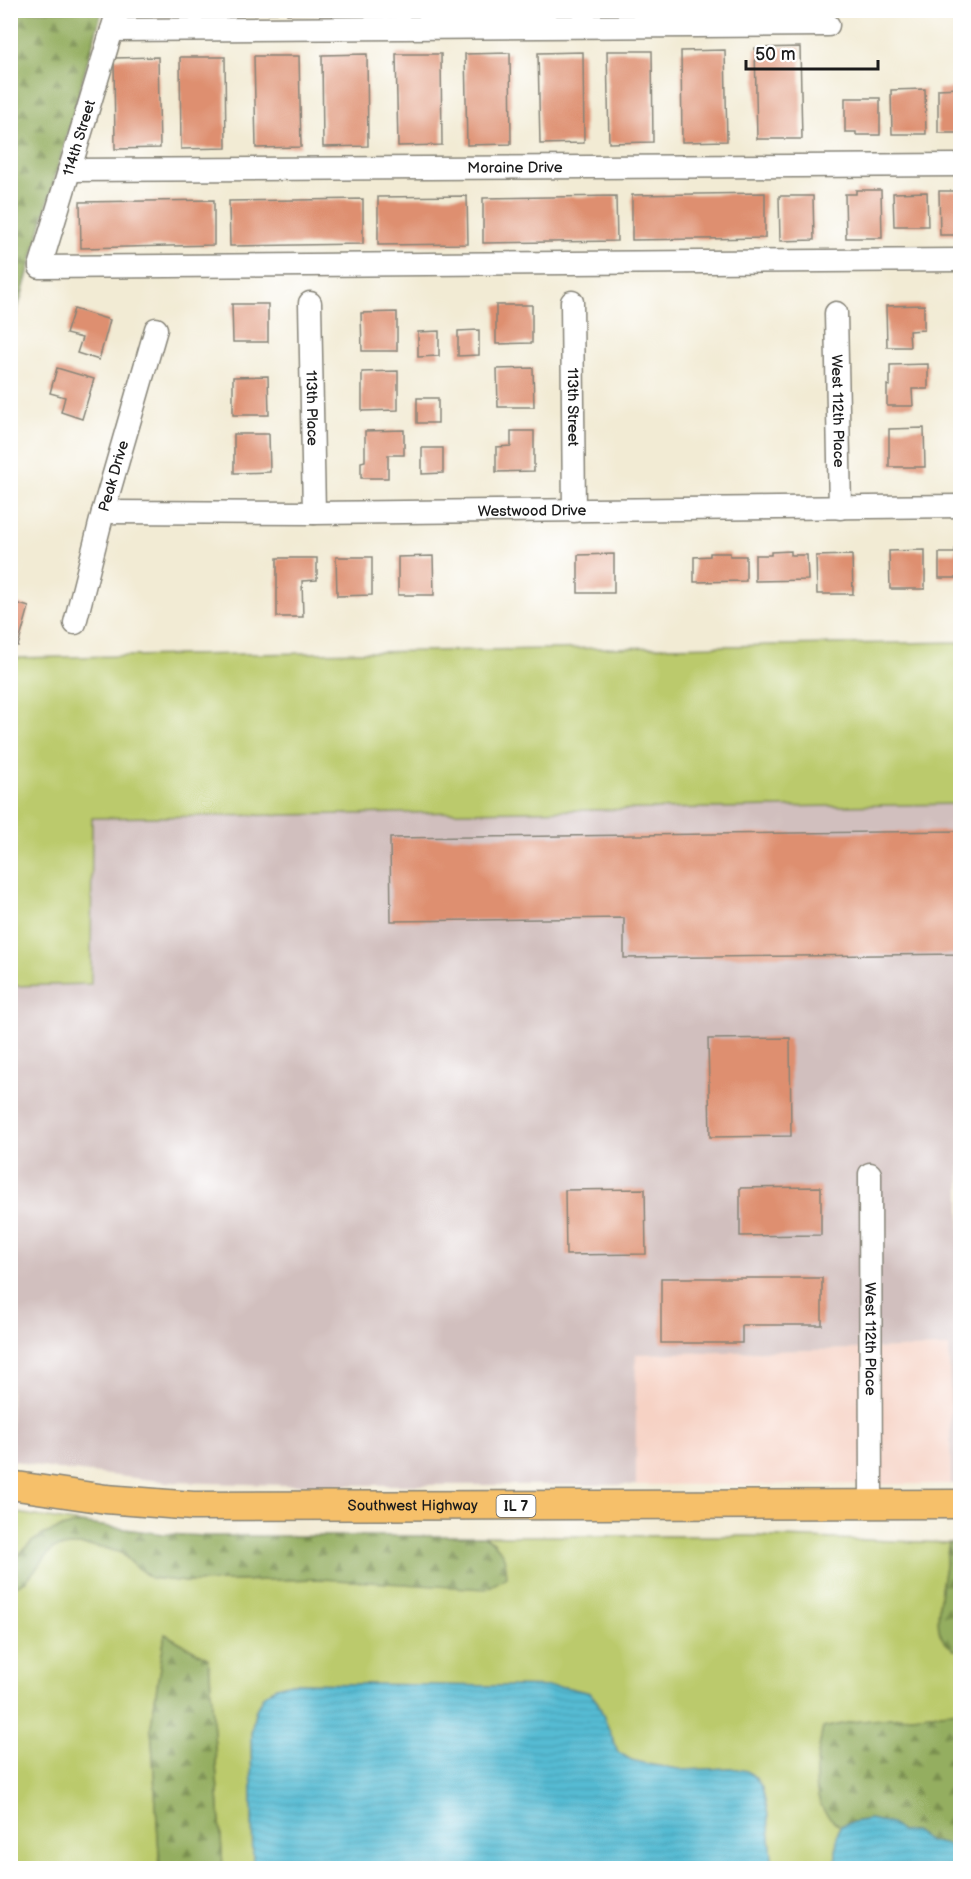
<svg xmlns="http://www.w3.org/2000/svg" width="971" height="1879" viewBox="0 0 971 1879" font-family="'Balsamiq Sans',sans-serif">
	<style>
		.built { fill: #f6d2c4 }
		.industrial { fill: #d1bfbe }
		.green { fill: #bbca6c; stroke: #6c7344; stroke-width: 1.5 }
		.forest { fill: url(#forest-firs); stroke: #58653e; stroke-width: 1.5 }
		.water { fill: url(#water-rules); stroke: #386c78; stroke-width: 1.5 }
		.building { fill: #de8f6f }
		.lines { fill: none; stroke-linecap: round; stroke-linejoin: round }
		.minor-casing { stroke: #878478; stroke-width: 25 }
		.major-casing { stroke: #878478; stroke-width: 31 }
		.minor { stroke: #fff; stroke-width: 22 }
		.major { stroke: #f6c06b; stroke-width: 28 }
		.labels { text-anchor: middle; stroke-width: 5; stroke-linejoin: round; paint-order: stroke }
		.shield { fill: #fff; stroke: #606060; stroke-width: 1.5 }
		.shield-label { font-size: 14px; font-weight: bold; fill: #1c1c1c }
		.street-label { font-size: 15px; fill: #1c1c1c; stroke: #fff }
	</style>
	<defs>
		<pattern id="forest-firs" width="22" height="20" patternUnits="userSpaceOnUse" patternTransform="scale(1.5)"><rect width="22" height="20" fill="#94ae60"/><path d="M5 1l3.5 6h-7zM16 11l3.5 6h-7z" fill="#788d4e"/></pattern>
		<pattern id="water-rules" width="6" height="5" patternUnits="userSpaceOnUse" patternTransform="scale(1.5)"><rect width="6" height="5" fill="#55bbd3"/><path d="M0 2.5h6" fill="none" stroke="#49a0b5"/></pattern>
	</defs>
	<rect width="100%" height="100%" fill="#fff"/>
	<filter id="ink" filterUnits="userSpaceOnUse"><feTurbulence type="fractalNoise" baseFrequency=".0167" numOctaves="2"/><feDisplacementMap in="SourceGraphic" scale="12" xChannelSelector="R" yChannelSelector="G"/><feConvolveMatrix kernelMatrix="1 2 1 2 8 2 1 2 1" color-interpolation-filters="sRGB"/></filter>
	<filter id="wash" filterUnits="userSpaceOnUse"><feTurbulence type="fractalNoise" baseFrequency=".008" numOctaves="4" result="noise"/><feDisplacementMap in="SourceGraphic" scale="24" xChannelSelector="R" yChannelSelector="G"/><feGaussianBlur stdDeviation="1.35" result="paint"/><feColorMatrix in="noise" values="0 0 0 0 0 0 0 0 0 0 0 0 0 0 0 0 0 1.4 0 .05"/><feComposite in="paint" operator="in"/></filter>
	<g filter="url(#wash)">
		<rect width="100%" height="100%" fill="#f2ebd4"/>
		<path class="built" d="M949 1347 951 1484 636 1485V1354Z"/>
		<path class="industrial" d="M960 804V1484H951L949 1347 636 1354V1485H284L169 1482 48 1468 11 1460 10 986 91 983 92 818Z"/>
		<g class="green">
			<path d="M960 642V804L92 818 91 984 11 986V658Z"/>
			<path d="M11 1512 80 1523C48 1531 31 1536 11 1565Z"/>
			<path d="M484 1536H752L949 1543C946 1564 934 1614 940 1633 943 1642 952 1649 960 1651V1711L853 1722 823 1728C818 1751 811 1788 823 1809 826 1816 835 1821 840 1826L837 1837 835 1868H773L767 1808 762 1788 731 1768 685 1770 652 1765 631 1760 618 1752 598 1703 590 1693 565 1687 292 1683 276 1687 263 1696 255 1712 251 1734 253 1868H223L209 1659 165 1634 151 1726 160 1868H11V1588H13L39 1565 53 1548 79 1545 102 1547 121 1553 135 1566 151 1578 187 1582 320 1579 494 1542Z"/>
		</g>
		<g class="forest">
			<path d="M11 11H102L11 333Z"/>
			<path d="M80 1523 163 1534 206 1536H484C502 1547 506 1556 507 1577L486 1589 320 1579 187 1582 151 1578 135 1566 122 1553 102 1547 79 1545 53 1548 26 1581 11 1588V1565C31 1536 48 1531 80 1523Z"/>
			<path d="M949 1543H960V1651C952 1650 943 1642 940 1633 934 1614 946 1564 949 1543Z"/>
			<path d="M165 1634 209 1659 223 1868H160L151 1726Z"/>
			<path d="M960 1711V1848L929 1842 914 1831 901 1832C883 1817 861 1818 840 1826 834 1821 826 1816 823 1809 810 1788 818 1751 823 1728L853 1722Z"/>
		</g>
		<g class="water">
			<path d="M292 1683 565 1687 590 1693 598 1703 618 1752 631 1760 652 1765 685 1770 731 1768 747 1771 755 1777 762 1788 767 1808 773 1868H253L251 1734 255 1712 263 1696 276 1687Z"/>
			<path d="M870 1819 891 1824 901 1832 914 1831 929 1841 960 1848V1868H835L837 1837 840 1826 848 1823Z"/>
		</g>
		<g id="blocks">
			<g class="building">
				<path d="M144 10H277V13L144 15Z"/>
				<path d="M286 10H356V13L287 14Z"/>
				<rect x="427" y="10" width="25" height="3"/>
				<rect x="892" y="10" width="34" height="4"/>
				<path d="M800 47 802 139H757L755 48Z"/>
				<path d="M725 50 727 141 682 142 681 51Z"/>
				<path d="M607 51H652L653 142 609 143Z"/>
				<path d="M583 52 584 143 540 144 538 53Z"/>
				<path d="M510 53 511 144 467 145 465 54Z"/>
				<path d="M367 54 368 146 323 147 322 55Z"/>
				<path d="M396 54H441L442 145 398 146Z"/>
				<path d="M254 56H299L301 147 256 148Z"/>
				<path d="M158 57 160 148 115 149 114 58Z"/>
				<path d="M180 57H225L226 148 181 149Z"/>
				<path d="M960 88V133H938V89Z"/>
				<path d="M925 89 926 134H892L891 90Z"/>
				<path d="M845 98H880V135H856V132H845Z"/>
				<path d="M856 190H881L882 238H846L845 194H856Z"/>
				<path d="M939 191H960V235H940Z"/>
				<path d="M927 192 928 226H894L893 193Z"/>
				<path d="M765 193V238L632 240V195Z"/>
				<path d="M467 196 468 244 378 245V197Z"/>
				<path d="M616 196 617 241 483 243V198Z"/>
				<path d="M779 196H813L814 240 780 241Z"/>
				<path d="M363 199V244L230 246 229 201Z"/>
				<path d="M214 200V245L81 248 80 202Z"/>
				<path d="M232 304H268V342H233Z"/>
				<path d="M496 305H532V343L496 344Z"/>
				<path d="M924 305V330L909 331 910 347H887L886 306Z"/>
				<path d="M74 309 110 320 99 360 77 353 82 338 66 334Z"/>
				<path d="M397 312V351H362L361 313Z"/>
				<path d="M479 330V355L458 356V331Z"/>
				<path d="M439 331V356L418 357V332Z"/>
				<path d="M928 364V389H912L913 406H887V385L890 386V365Z"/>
				<path d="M57 368 94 379 82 419 61 412 65 397 50 393Z"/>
				<path d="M533 368 534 407H498L497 369Z"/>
				<path d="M398 371V410L362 411V372Z"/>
				<path d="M268 376 269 415H233V377Z"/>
				<rect x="417" y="398" width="21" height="25"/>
				<path d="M924 428 925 467H889V429Z"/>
				<path d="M404 430V455H388V478H361V462L365 461V431Z"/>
				<path d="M511 431H534V471L496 472V447L511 446Z"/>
				<path d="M234 434H269L270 472 234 473Z"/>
				<path d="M422 448H443V473L422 474Z"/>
				<path d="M955 549H960V578H939V553H955Z"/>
				<path d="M925 550V589H890L889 551Z"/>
				<path d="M791 551V555H807L808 580 755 581V555H771V552Z"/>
				<path d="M710 553H730V556H746V581L694 582V557L710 556Z"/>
				<path d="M614 554V593H578V555Z"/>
				<path d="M852 555 853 594H817L816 556Z"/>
				<path d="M433 556 434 595H398V557Z"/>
				<path d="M336 557H372V595L337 596Z"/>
				<path d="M277 558H317V580L302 581 303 617H277Z"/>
				<path d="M10 601 29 607 18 646 10 644Z"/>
				<path d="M960 831V954L624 958V918L391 921 390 838Z"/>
				<path d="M790 1038 791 1136 710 1137 708 1039Z"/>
				<path d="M821 1187V1235L740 1236V1188Z"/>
				<path d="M645 1189 646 1254 566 1255 565 1190Z"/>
				<path d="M661 1278H822V1325H742V1343H661Z"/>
			</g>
		</g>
	</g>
	<g filter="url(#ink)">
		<use href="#blocks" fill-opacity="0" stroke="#878478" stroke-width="1.5"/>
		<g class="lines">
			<defs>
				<g id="minor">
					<path d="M118 10 40 267 960 260"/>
					<path d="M112 30 828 25"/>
					<path id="s1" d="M69 170 960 165"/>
					<path id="s2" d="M572 302 574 511"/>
					<path id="s3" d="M310 303 314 513"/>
					<path id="s4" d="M836 313 840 508"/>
					<path id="s5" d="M103 512 314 513 960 506"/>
					<path id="s6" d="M75 623 103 512 156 329"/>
					<path id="s7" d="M870 1174 871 1504"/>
				</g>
				<g id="major">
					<path id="s8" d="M10 1485 106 1499 193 1506 960 1504"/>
				</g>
			</defs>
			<use href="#minor" class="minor-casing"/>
			<use href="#major" class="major-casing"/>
			<use href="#minor" class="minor"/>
			<use href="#major" class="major"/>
		</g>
	</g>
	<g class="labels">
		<rect class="shield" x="496.5" y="1495" width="39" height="22" rx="4.5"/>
		<g class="shield-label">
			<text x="516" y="1511">IL 7</text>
		</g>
		<g class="street-label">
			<text transform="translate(79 138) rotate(-73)" y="5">114th Street</text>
			<text dy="5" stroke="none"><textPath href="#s1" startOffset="446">Moraine Drive</textPath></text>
			<text dy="5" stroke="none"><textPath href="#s2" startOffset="105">113th Street</textPath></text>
			<text dy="5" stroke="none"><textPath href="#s3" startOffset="105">113th Place</textPath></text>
			<text dy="5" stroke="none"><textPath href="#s4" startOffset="98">West 112th Place</textPath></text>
			<text dy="5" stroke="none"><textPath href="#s6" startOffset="152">Peak Drive</textPath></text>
			<text dy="5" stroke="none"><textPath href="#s5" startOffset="429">Westwood Drive</textPath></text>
			<text dy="5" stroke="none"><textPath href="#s7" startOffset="165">West 112th Place</textPath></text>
			<text dy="5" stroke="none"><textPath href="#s8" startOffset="404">Southwest Highway</textPath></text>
		</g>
	</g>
	<rect width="971" height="1879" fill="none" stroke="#fff" stroke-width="36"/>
	<path d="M746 60v9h132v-9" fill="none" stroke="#1c1c1c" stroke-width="3"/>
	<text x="755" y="60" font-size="18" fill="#1c1c1c" stroke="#ffffff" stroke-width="4.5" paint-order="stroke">50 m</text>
</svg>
